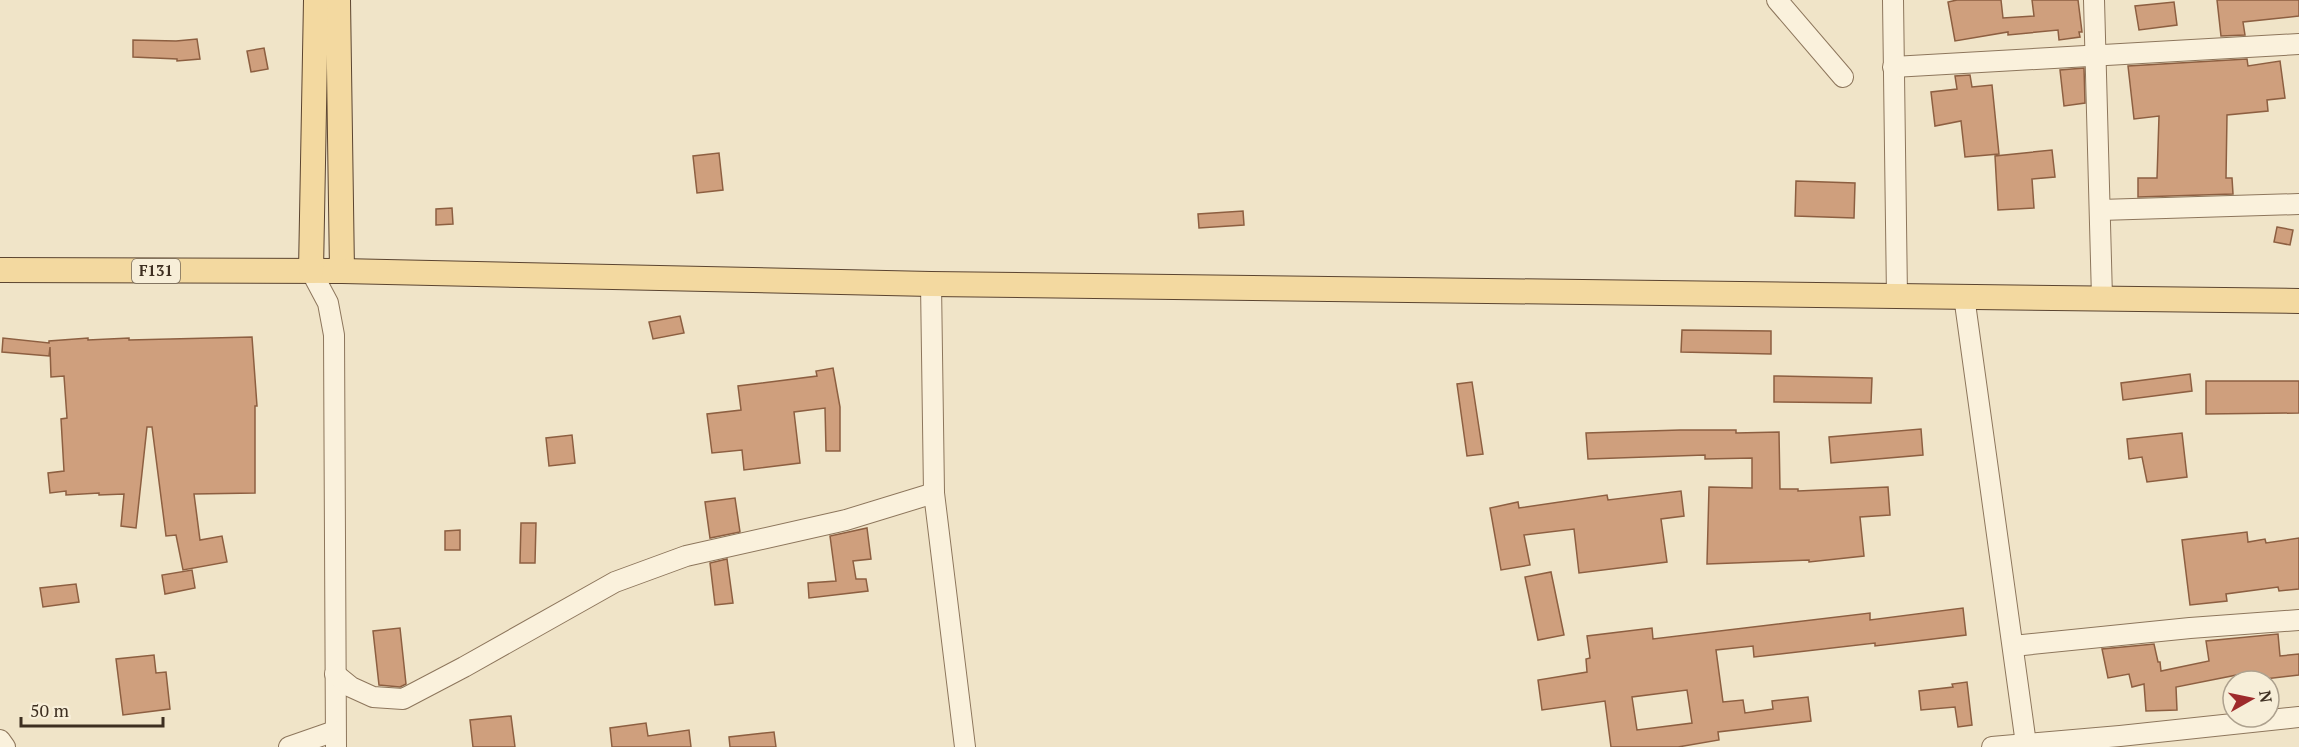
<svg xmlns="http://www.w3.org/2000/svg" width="2299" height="747" viewBox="0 0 2299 747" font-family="'PT Serif',serif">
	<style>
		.building { fill: #cf9f7d; stroke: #8d5f41; stroke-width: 1.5; fill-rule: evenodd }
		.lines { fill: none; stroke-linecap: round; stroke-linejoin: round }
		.minor-casing { stroke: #8d765c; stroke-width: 22 }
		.major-casing { stroke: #5b4430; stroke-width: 26 }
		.minor { stroke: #faf1dc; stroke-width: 20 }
		.major { stroke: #f3d9a0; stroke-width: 24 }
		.labels { text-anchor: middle; stroke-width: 4.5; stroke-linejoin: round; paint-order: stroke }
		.shield { fill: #f7eed8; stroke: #756857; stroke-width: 1.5 }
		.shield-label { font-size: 15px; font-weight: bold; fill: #3d2e20 }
	</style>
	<rect width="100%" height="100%" fill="#f0e4c8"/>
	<g class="building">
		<path d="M1957 0H2001L2003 18 2034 16 2032 0H2078L2082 32H2079L2080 37 2059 40 2058 30 2008 35V32L1955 41 1948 2Z"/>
		<path d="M2217 0H2299V16L2243 22 2245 35 2221 36Z"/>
		<path d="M2174 2 2177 25 2139 30 2135 6Z"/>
		<path d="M197 39 200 59 177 61V59L133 57V40L176 41Z"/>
		<path d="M264 48 268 69 251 72 247 51Z"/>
		<path d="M2247 59 2248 66 2280 61 2285 98 2267 100 2268 111 2227 115 2226 178H2232L2233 194 2138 197V178H2157L2159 116 2134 119 2128 66Z"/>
		<path d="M2084 68 2085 103 2064 106 2060 70Z"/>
		<path d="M1970 75 1972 87 1992 85 1999 154 1965 157 1961 121 1935 126 1931 92 1957 89 1955 76Z"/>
		<path d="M2052 150 2055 177 2032 179 2034 208 1998 210 1995 156Z"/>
		<path d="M719 153 723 190 697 193 693 156Z"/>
		<path d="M1796 181 1855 183 1854 218 1795 216Z"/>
		<path d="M452 208 453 224 436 225V209Z"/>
		<path d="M1243 211 1244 225 1199 228 1198 214Z"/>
		<path d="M2277 227 2293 230 2290 245 2274 242Z"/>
		<path d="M680 316 684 333 653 339 649 322Z"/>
		<path d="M1682 330 1771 331V354L1681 352Z"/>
		<path d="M252 337 257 406H255V493L194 494 200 540 222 536 227 562 183 570 176 535 166 536 152 427H147L136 528 121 526 124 494 99 495V493L66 495V491L50 493 48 473 64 471 61 419 67 418 64 376 51 377 50 347 49 356 2 352 3 338 49 343V341L88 338V340L129 338V340Z"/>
		<path d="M833 368 840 407V451H826L825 408 794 412 800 463 744 470 742 450 712 453 707 414 741 410 738 386 817 376 816 371Z"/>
		<path d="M2190 374 2192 391 2123 400 2121 383Z"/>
		<path d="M1774 376 1872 378 1871 403 1774 402Z"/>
		<path d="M2206 381H2299V413L2206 414Z"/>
		<path d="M1472 382 1483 454 1467 456 1457 384Z"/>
		<path d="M1921 429 1923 455 1831 463 1829 437Z"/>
		<path d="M1680 430H1736V433L1779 432 1780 489H1798V491L1888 487 1890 515 1860 517 1864 556 1809 562V560L1707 564 1709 487 1752 488V458L1705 459V455L1588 459 1586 433Z"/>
		<path d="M2182 433 2187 477 2147 482 2142 457 2129 459 2127 439Z"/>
		<path d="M572 435 575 463 549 466 546 438Z"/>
		<path d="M1681 491 1684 516 1661 519 1667 562 1579 573 1574 529 1524 535 1530 565 1501 570 1490 508 1518 502 1519 508 1607 495 1608 500Z"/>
		<path d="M735 498 740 532 710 538 705 502Z"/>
		<path d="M521 523H536L535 563H520Z"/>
		<path d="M867 528 871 559 853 561 856 579H866L868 591 809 598 808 583 836 581 830 536Z"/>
		<path d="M460 530V550H445V531Z"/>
		<path d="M2247 532 2248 542 2265 539 2266 543 2299 538V589L2279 591 2278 587 2226 594 2227 601 2190 605 2182 540Z"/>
		<path d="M727 559 733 603 715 605 710 563Z"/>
		<path d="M192 570 195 588 165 594 162 575Z"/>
		<path d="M1551 572 1564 635 1538 640 1525 577Z"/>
		<path d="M76 584 79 602 43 607 40 588Z"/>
		<path d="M1963 608 1966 635 1875 646V643L1754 657 1753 646 1716 650 1723 702 1743 700 1745 713 1773 709 1772 701 1808 697 1811 721 1718 732 1719 740 1678 747H1611L1605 701 1542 710 1538 680 1587 672 1586 659 1590 658 1587 636 1652 628 1653 639 1870 613V620ZM1687 690 1692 723 1637 730 1632 697Z"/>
		<path d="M400 628 406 684 400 687 379 685 373 631Z"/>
		<path d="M2278 634 2280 656 2299 654V675L2248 681 2247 673 2176 687 2177 710 2146 711 2144 684 2132 687 2129 674 2108 678 2102 649 2154 644 2158 662H2160L2161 671 2209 661 2206 641Z"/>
		<path d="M154 655 156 673 166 672 170 709 123 715 116 659Z"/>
		<path d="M1967 682 1972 725 1958 727 1955 707 1921 710 1919 691 1953 687 1952 684Z"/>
		<path d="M511 716 515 747H473L470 720Z"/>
		<path d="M646 723 648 736 689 730 691 747H612L610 728Z"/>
		<path d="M774 732 776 747H730L729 737Z"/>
	</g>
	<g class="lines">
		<defs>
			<g id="minor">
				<path d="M1777 0 1843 77"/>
				<path d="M1893 0 1897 297"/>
				<path d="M2094 0 2102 298"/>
				<path d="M1893 67 2299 44"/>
				<path d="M2100 210 2299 204"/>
				<path d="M311 271 328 303 334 335 336 747"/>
				<path d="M931 284 934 493 965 747"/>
				<path d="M1964 296 2026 744"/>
				<path d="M2013 646 2190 628 2299 620"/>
				<path d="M335 674 351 687 373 697 403 699 464 667 615 582 686 556 846 520 934 493"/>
				<path d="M0 740 5 747"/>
				<path d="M289 747 335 731"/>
				<path d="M1992 747 2120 736 2299 717"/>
			</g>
			<g id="major">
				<path d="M338 0 342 271"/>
				<path d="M0 270 342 271 931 284 2299 301"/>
				<path d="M311 271 316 0"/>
			</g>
		</defs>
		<use href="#minor" class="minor-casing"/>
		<use href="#major" class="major-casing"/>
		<use href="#minor" class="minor"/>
		<use href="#major" class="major"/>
	</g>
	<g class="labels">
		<rect class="shield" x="132" y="259" width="48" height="24" rx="4.5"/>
		<g class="shield-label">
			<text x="156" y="276">F131</text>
		</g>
	</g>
	<g transform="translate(2251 699) rotate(81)"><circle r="28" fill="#f7eed8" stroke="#ada18e" stroke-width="1.5"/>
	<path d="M0-4.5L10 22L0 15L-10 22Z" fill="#9e2a2b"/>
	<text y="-9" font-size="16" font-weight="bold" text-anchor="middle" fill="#3d2e20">N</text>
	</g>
	<path d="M21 717v9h142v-9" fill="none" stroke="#3d2e20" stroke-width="3"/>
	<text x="30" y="717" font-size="18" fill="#3d2e20" stroke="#f7eed8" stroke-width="4.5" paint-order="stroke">50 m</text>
</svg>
